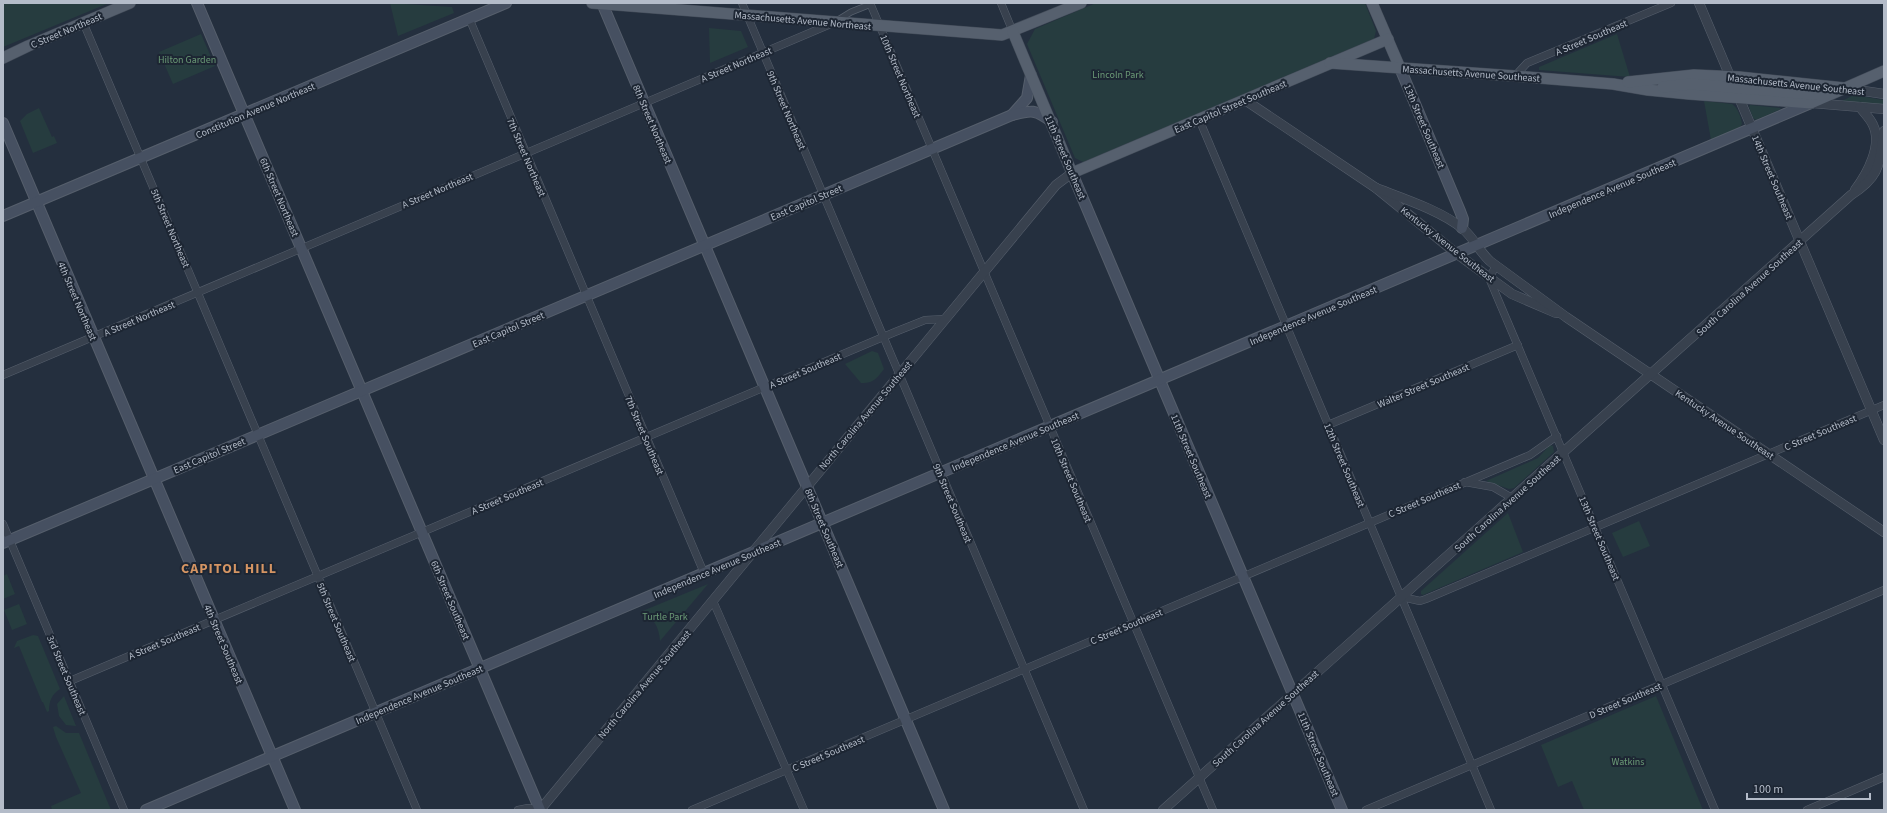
<svg xmlns="http://www.w3.org/2000/svg" width="1887" height="813" viewBox="0 0 1887 813" font-family="'Source Sans 3',sans-serif">
	<style>
		.green { fill: #263c3f }
		.lines { fill: none; stroke-linecap: round; stroke-linejoin: round }
		.pedestrian-casing { stroke: #565f6c; stroke-width: 7 }
		.minor-casing { stroke: #565f6c; stroke-width: 8 }
		.tertiary-casing { stroke: #565f6c; stroke-width: 10 }
		.secondary-casing { stroke: #565f6c; stroke-width: 12 }
		.primary-casing { stroke: #414a57; stroke-width: 12 }
		.pedestrian { stroke: #38414e; stroke-width: 5.5 }
		.minor { stroke: #38414e; stroke-width: 7 }
		.tertiary { stroke: #38414e; stroke-width: 9 }
		.secondary { stroke: #465061; stroke-width: 10 }
		.primary { stroke: #56606e; stroke-width: 11 }
		.labels { text-anchor: middle; stroke-width: 4; stroke-linejoin: round; paint-order: stroke }
		.street-label { font-size: 10px; fill: #b4bcc9; stroke: #1d2633 }
		.park-label { font-size: 10px; fill: #6b9a76; stroke: #1d2633 }
		.district-label { font-size: 14px; font-weight: bold; letter-spacing: 1px; fill: #d59563; stroke: #1d2633 }
	</style>
	<rect width="100%" height="100%" fill="#242f3e"/>
	<g class="green">
		<path d="M3 3H109L3 47Z"/>
		<path d="M390 3 452 7 454 13 398 36Z"/>
		<path d="M1096 3H1365L1376 31 1373 43 1087 164 1075 158 1027 44 1035 29Z"/>
		<path d="M709 28 741 31 748 47 710 63Z"/>
		<path d="M201 34 215 66 173 84 159 52Z"/>
		<path d="M1617 34 1630 77 1539 70V67Z"/>
		<path d="M1854 95 1883 100 1884 106 1838 103Z"/>
		<path d="M1704 101 1732 104C1738 108 1741 117 1742 124L1740 127 1711 140Z"/>
		<path d="M1750 105 1780 108 1781 109 1756 120 1753 118 1749 107Z"/>
		<path d="M39 108 52 137 54 136 57 143 33 153 20 121 27 114Z"/>
		<path d="M872 351 878 353 884 369C877 378 873 384 861 383L845 364Z"/>
		<path d="M1550 445 1553 446 1554 452 1514 488 1509 489 1486 481 1538 458Z"/>
		<path d="M1508 513 1523 552 1423 595 1421 594V591Z"/>
		<path d="M1639 521 1650 546 1623 557 1612 533Z"/>
		<path d="M7 574 15 594 3 599V576Z"/>
		<path d="M708 584 660 641C659 627 654 617 640 612Z"/>
		<path d="M19 604 27 624 12 630 4 610Z"/>
		<path d="M33 635 38 636 60 689C52 694 49 701 49 711L47 712 43 702H42L19 646 14 648 17 641Z"/>
		<path d="M64 696 76 726 66 725 59 716 57 704Z"/>
		<path d="M1656 696 1703 810H1584L1572 781 1558 787 1541 745Z"/>
		<path d="M56 726 66 733H79L111 810H52L51 806 81 793 56 737 53 727Z"/>
	</g>
	<g class="lines">
		<defs>
			<path id="pedestrian" d="M838 20 851 12 871 4"/>
			<g id="minor">
				<path d="M742 3 1084 810"/>
				<path d="M870 3 1213 810"/>
				<path d="M1001 3 1013 32"/>
				<path d="M469 18 704 573"/>
				<path d="M83 22 417 810"/>
				<path d="M1515 76 1527 63 1671 3"/>
				<path d="M1199 119 1491 810"/>
				<path d="M1496 266 1489 278 1715 810"/>
				<path d="M3 375 833 23"/>
				<path d="M1328 425 1518 345"/>
				<path d="M1465 482 1493 487 1512 498"/>
				<path d="M3 524 124 810"/>
				<path d="M1402 597 1420 601 1426 599 1884 405"/>
				<path d="M713 601 804 810"/>
				<path d="M70 681 895 332 925 320 945 319"/>
				<path d="M518 810 528 808 540 810"/>
				<path d="M692 810 1530 455 1557 436"/>
				<path d="M1366 810 1884 590"/>
				<path d="M1807 810 1884 777"/>
			</g>
			<g id="tertiary">
				<path d="M1699 3 1732 81"/>
				<path d="M1844 88 1884 94"/>
				<path d="M1737 93 1884 440"/>
				<path d="M1245 100 1376 188 1457 254 1512 294 1556 313"/>
				<path d="M1812 103 1884 109"/>
				<path d="M1376 188C1402 198 1442 211 1463 229 1474 238 1480 253 1491 262L1566 317 1884 532"/>
				<path d="M1855 190C1867 174 1883 145 1873 125 1870 118 1864 113 1860 107"/>
				<path d="M540 810 1056 185 1072 173"/>
				<path d="M1163 810 1851 195C1881 176 1879 164 1884 131"/>
			</g>
			<g id="secondary">
				<path d="M197 3 540 810"/>
				<path d="M602 3 944 810"/>
				<path d="M1400 68 1460 211 1463 219 1462 228"/>
				<path d="M1012 115 1027 98 1031 75"/>
				<path d="M3 123 295 810"/>
				<path d="M1072 173 1342 810"/>
				<path d="M3 216 506 3"/>
				<path d="M3 543 1012 115C1031 110 1036 109 1052 122"/>
				<path d="M146 810 1811 103"/>
			</g>
			<g id="primary">
				<path d="M592 3 1002 35 1081 3"/>
				<path d="M1372 3 1400 68"/>
				<path d="M1013 32 1072 173 1388 39"/>
				<path d="M3 58 28 46 130 3"/>
				<path d="M1330 63 1515 76 1613 84 1648 90 1689 94 1811 103 1884 71"/>
				<path d="M1628 82 1694 75 1739 77 1844 88"/>
				<path d="M1663 87 1691 84 1825 95"/>
			</g>
		</defs>
		<use href="#pedestrian" class="pedestrian-casing"/>
		<use href="#minor" class="minor-casing"/>
		<use href="#tertiary" class="tertiary-casing"/>
		<use href="#secondary" class="secondary-casing"/>
		<use href="#primary" class="primary-casing"/>
		<use href="#pedestrian" class="pedestrian"/>
		<use href="#minor" class="minor"/>
		<use href="#tertiary" class="tertiary"/>
		<use href="#secondary" class="secondary"/>
		<use href="#primary" class="primary"/>
	</g>
	<g class="labels">
		<g class="street-label">
			<text transform="translate(803 20) rotate(5)" y="4">Massachusetts Avenue Northeast</text>
			<text transform="translate(66 30) rotate(-23)" y="4">C Street Northeast</text>
			<text transform="translate(1591 37) rotate(-23)" y="4">A Street Southeast</text>
			<text transform="translate(736 64) rotate(-23)" y="4">A Street Northeast</text>
			<text transform="translate(1471 73) rotate(4)" y="4">Massachusetts Avenue Southeast</text>
			<text transform="translate(901 76) rotate(67)" y="4">10th Street Northeast</text>
			<text transform="translate(1796 84) rotate(6)" y="4">Massachusetts Avenue Southeast</text>
			<text transform="translate(1230 106) rotate(-23)" y="4">East Capitol Street Southeast</text>
			<text transform="translate(255 110) rotate(-23)" y="4">Constitution Avenue Northeast</text>
			<text transform="translate(787 110) rotate(67)" y="4">9th Street Northeast</text>
			<text transform="translate(653 124) rotate(67)" y="4">8th Street Northeast</text>
			<text transform="translate(1425 126) rotate(67)" y="4">13th Street Southeast</text>
			<text transform="translate(527 157) rotate(67)" y="4">7th Street Northeast</text>
			<text transform="translate(1066 157) rotate(67)" y="4">11th Street Southeast</text>
			<text transform="translate(1773 177) rotate(67)" y="4">14th Street Southeast</text>
			<text transform="translate(1612 188) rotate(-23)" y="4">Independence Avenue Southeast</text>
			<text transform="translate(437 190) rotate(-23)" y="4">A Street Northeast</text>
			<text transform="translate(280 197) rotate(67)" y="4">6th Street Northeast</text>
			<text transform="translate(806 202) rotate(-23)" y="4">East Capitol Street</text>
			<text transform="translate(171 228) rotate(67)" y="4">5th Street Northeast</text>
			<text transform="translate(1448 244) rotate(38)" y="4">Kentucky Avenue Southeast</text>
			<text transform="translate(1749 287) rotate(-42)" y="4">South Carolina Avenue Southeast</text>
			<text transform="translate(78 301) rotate(67)" y="4">4th Street Northeast</text>
			<text transform="translate(1313 315) rotate(-23)" y="4">Independence Avenue Southeast</text>
			<text transform="translate(139 318) rotate(-23)" y="4">A Street Northeast</text>
			<text transform="translate(508 329) rotate(-23)" y="4">East Capitol Street</text>
			<text transform="translate(805 370) rotate(-23)" y="4">A Street Southeast</text>
			<text transform="translate(1423 385) rotate(-23)" y="4">Walter Street Southeast</text>
			<text transform="translate(865 415) rotate(-50)" y="4">North Carolina Avenue Southeast</text>
			<text transform="translate(1725 424) rotate(34)" y="4">Kentucky Avenue Southeast</text>
			<text transform="translate(1820 432) rotate(-23)" y="4">C Street Southeast</text>
			<text transform="translate(645 435) rotate(67)" y="4">7th Street Southeast</text>
			<text transform="translate(1015 441) rotate(-23)" y="4">Independence Avenue Southeast</text>
			<text transform="translate(209 455) rotate(-23)" y="4">East Capitol Street</text>
			<text transform="translate(1192 456) rotate(67)" y="4">11th Street Southeast</text>
			<text transform="translate(1345 465) rotate(67)" y="4">12th Street Southeast</text>
			<text transform="translate(1072 480) rotate(67)" y="4">10th Street Southeast</text>
			<text transform="translate(507 496) rotate(-23)" y="4">A Street Southeast</text>
			<text transform="translate(1424 499) rotate(-23)" y="4">C Street Southeast</text>
			<text transform="translate(953 503) rotate(67)" y="4">9th Street Southeast</text>
			<text transform="translate(1507 503) rotate(-42)" y="4">South Carolina Avenue Southeast</text>
			<text transform="translate(825 528) rotate(67)" y="4">8th Street Southeast</text>
			<text transform="translate(1600 538) rotate(67)" y="4">13th Street Southeast</text>
			<text transform="translate(717 568) rotate(-23)" y="4">Independence Avenue Southeast</text>
			<text transform="translate(451 600) rotate(67)" y="4">6th Street Southeast</text>
			<text transform="translate(337 622) rotate(67)" y="4">5th Street Southeast</text>
			<text transform="translate(1126 626) rotate(-23)" y="4">C Street Southeast</text>
			<text transform="translate(164 641) rotate(-23)" y="4">A Street Southeast</text>
			<text transform="translate(224 644) rotate(67)" y="4">4th Street Southeast</text>
			<text transform="translate(67 675) rotate(67)" y="4">3rd Street Southeast</text>
			<text transform="translate(644 684) rotate(-50)" y="4">North Carolina Avenue Southeast</text>
			<text transform="translate(419 694) rotate(-23)" y="4">Independence Avenue Southeast</text>
			<text transform="translate(1625 700) rotate(-23)" y="4">D Street Southeast</text>
			<text transform="translate(1265 718) rotate(-42)" y="4">South Carolina Avenue Southeast</text>
			<text transform="translate(828 753) rotate(-23)" y="4">C Street Southeast</text>
			<text transform="translate(1319 754) rotate(67)" y="4">11th Street Southeast</text>
		</g>
		<g class="park-label">
			<text x="187" y="63">Hilton Garden</text>
			<text x="1118" y="78">Lincoln Park</text>
			<text x="665" y="620">Turtle Park</text>
			<text x="1628" y="765">Watkins</text>
		</g>
		<g class="district-label">
			<text x="229" y="573">CAPITOL HILL</text>
		</g>
	</g>
	<rect width="1887" height="813" fill="none" stroke="#b4bcc9" stroke-width="8"/>
	<path d="M1747 793v6h123v-6" fill="none" stroke="#b4bcc9" stroke-width="2"/>
	<text x="1753" y="793" font-size="12" fill="#b4bcc9" stroke="#1d2633" stroke-width="3" paint-order="stroke">100 m</text>
</svg>
